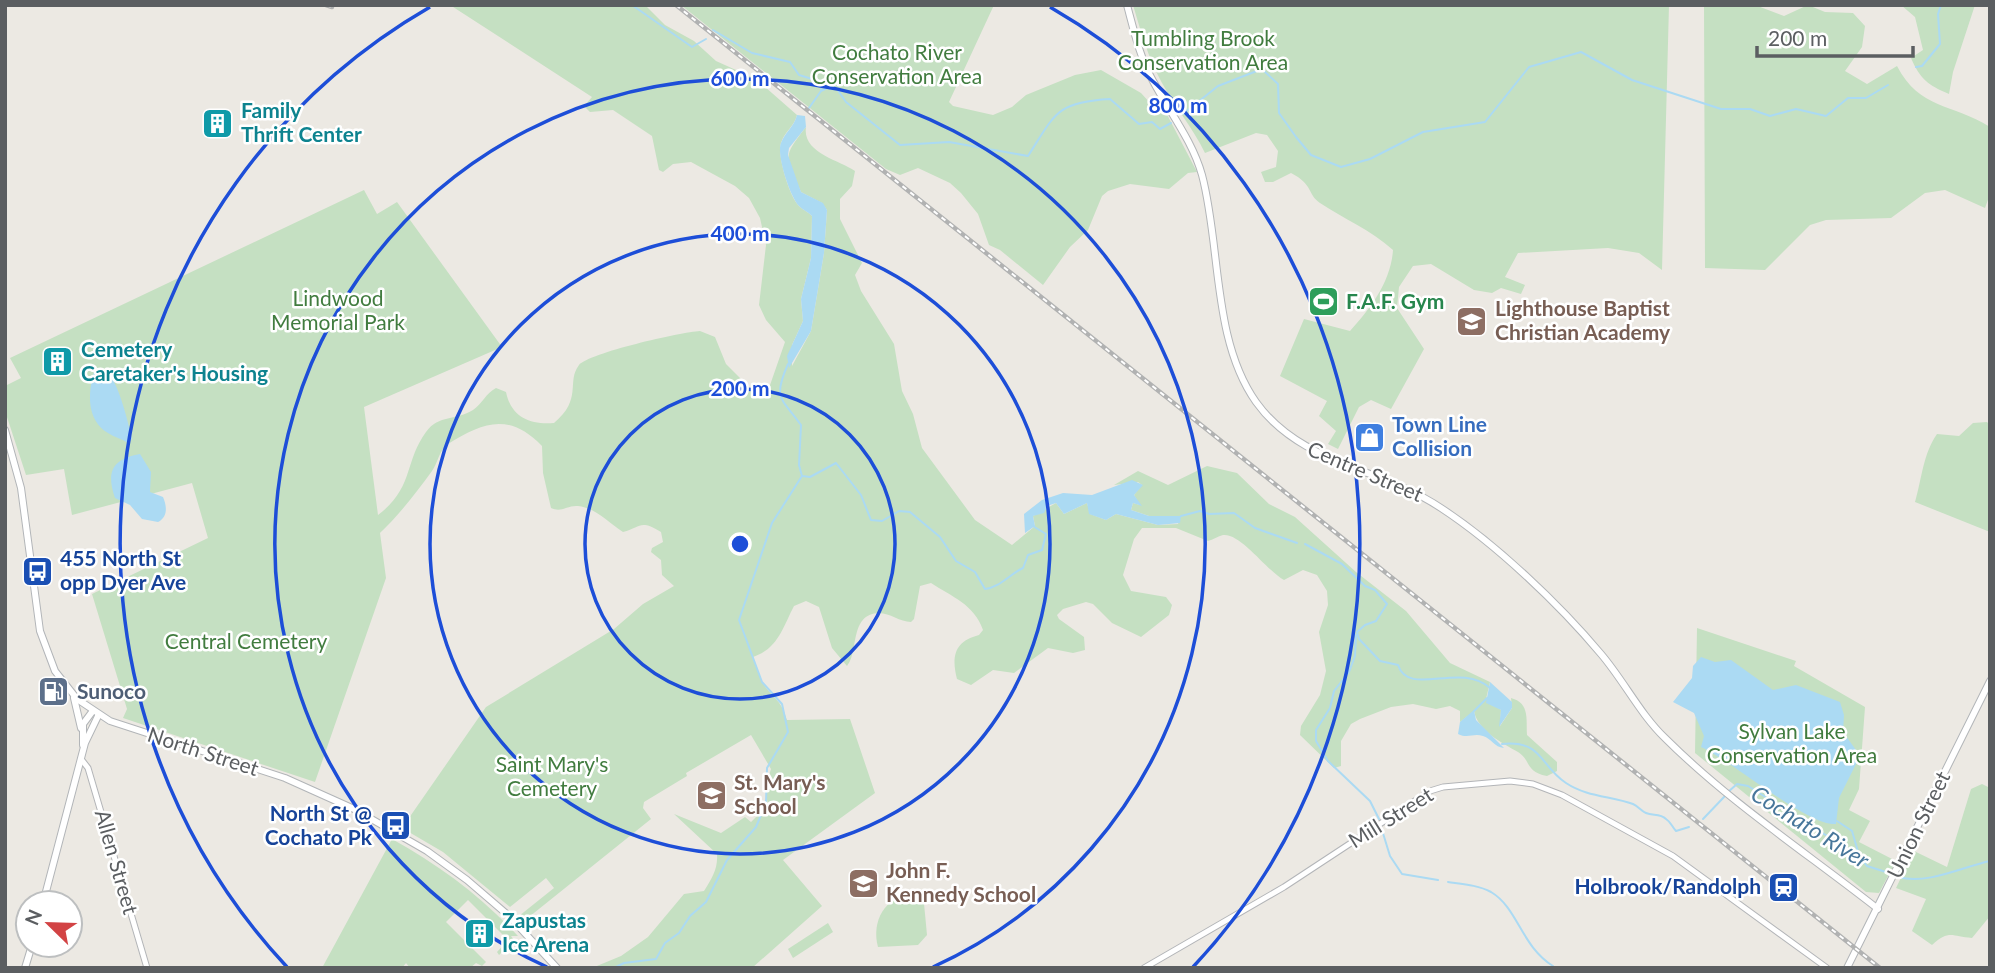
<svg xmlns="http://www.w3.org/2000/svg" width="1995" height="973" viewBox="0 0 1995 973" font-family="Lato,sans-serif">
	<style>
		.green { fill: #c5e0c2 }
		.water { fill: #abdaf3 }
		.lines { fill: none; stroke-linecap: round; stroke-linejoin: round }
		.stream { stroke: #abdaf3; stroke-width: 2 }
		.tertiary-casing { stroke: #b3b5b8; stroke-width: 7 }
		.secondary-casing { stroke: #b2b5b8; stroke-width: 8 }
		.tertiary { stroke: #fff; stroke-width: 5 }
		.secondary { stroke: #fff; stroke-width: 6 }
		.rail-casing { stroke: #b1b2b2; stroke-width: 4.5 }
		.rail { stroke: #fff; stroke-width: 2; stroke-dasharray: 5; stroke-linecap: butt }
		.ring { fill: none; stroke: #1d4ed8; stroke-width: 3.5 }
		.labels { text-anchor: middle; stroke-width: 5; stroke-linejoin: round; paint-order: stroke }
		.park-label { font-size: 21px; fill: #417c3f; stroke: #fff }
		.culture-label { font-size: 21px; font-weight: bold; fill: #0d838f; stroke: #fff; text-anchor: start }
		.leisure-label { font-size: 21px; font-weight: bold; fill: #27864d; stroke: #fff; text-anchor: start }
		.education-label { font-size: 21px; font-weight: bold; fill: #785e54; stroke: #fff; text-anchor: start }
		.shop-label { font-size: 21px; font-weight: bold; fill: #366cbe; stroke: #fff; text-anchor: start }
		.street-label { font-size: 21px; fill: #5b5e61; stroke: #fff }
		.transit-label { font-size: 21px; font-weight: bold; fill: #164399; stroke: #fff; text-anchor: end }
		.service-label { font-size: 21px; font-weight: bold; fill: #4e5e75; stroke: #fff; text-anchor: start }
		.water-label { font-size: 23px; font-style: italic; fill: #48779b; stroke: #fff }
		.centre { fill: #1d4ed8; stroke: #fff; stroke-width: 3.5 }
		.ring-label { font-size: 21px; text-anchor: middle; font-weight: bold; fill: #1d4ed8; stroke: #fff; stroke-width: 5; stroke-linejoin: round; paint-order: stroke }
	</style>
	<rect width="100%" height="100%" fill="#ece9e3"/>
	<g class="green">
		<path d="M450 5H645L665 25 694 41 716 61 756 79 797 115C794 127 784 132 781 143 777 155 789 196 799 206 803 210 808 212 812 216L811 258 801 299 803 321 792 345V366L811 331 824 253 827 210 822 203 801 192C786 155 781 159 806 127 802 153 839 160 855 171L852 186 840 199V219L862 263 855 275 861 291 894 344 902 391 913 414 922 448 975 520 1012 545 1035 526 1033 516 1056 503 1064 514 1087 503 1090 514 1106 520 1116 514 1158 525 1178 524 1180 516H1149L1131 510 1133 503 1140 505 1134 495 1142 485 1138 482 1114 485 1138 471 1168 485 1207 466 1237 473 1269 504 1295 517 1356 572 1406 611 1450 663 1490 682 1486 699 1501 710 1500 726 1512 708 1511 698C1530 703 1526 719 1527 735L1557 762V771L1547 776C1525 772 1531 760 1518 752 1502 743 1478 731 1474 711L1460 722V711L1450 706 1436 709 1413 704 1391 707 1360 719 1351 724 1341 741V766L1334 768 1300 735 1301 726 1320 695 1326 671 1319 632 1328 605 1327 591 1317 575 1303 570 1284 580C1266 570 1241 533 1223 535 1218 536 1213 540 1208 541L1176 528H1142L1134 539 1123 575 1131 591 1166 597 1172 605 1169 615 1141 637 1112 623 1093 604 1086 602 1063 609 1057 615 1059 619 1084 637 1085 650 1073 653 1048 648 1014 673 993 670 971 685 957 679C951 656 955 641 979 635L983 630C974 604 952 597 931 583L920 586 914 619 911 622C900 622 890 613 879 613 849 614 859 652 847 666L832 648 819 607 806 601 794 606C783 627 778 649 753 657 756 667 759 677 764 685 775 700 781 700 787 720L850 719 875 793 783 860 822 906 752 968H592L621 956 648 937 684 894 704 891C712 878 718 869 717 854L674 814 721 833 745 817 751 822 768 805 765 788 771 769 751 735 686 773 687 776 644 802 643 808 651 819 524 921 519 916 554 888 546 878 510 907 443 852 402 828 486 707 614 629 643 604 674 586 662 575 661 560 651 552 652 548 663 542 661 532C640 519 641 527 623 532 609 523 596 508 578 506 567 505 562 513 551 508L543 473 542 446C509 412 483 422 448 444 439 450 438 463 432 471 416 493 399 515 380 533L386 578 315 782 123 718 127 709 92 594 208 538 192 483 72 515 64 469 26 475 5 411V386L21 378 10 358 364 190 377 214 397 202 502 347 364 407 378 515C414 488 404 462 426 432 439 414 456 421 473 410 482 404 486 393 496 388L506 392C511 417 530 425 554 423 583 399 566 382 579 365 589 353 681 332 700 331L715 337 726 364 753 391 765 392 769 388 785 342 766 320 759 305 766 245 760 218 749 198 735 186 691 162 673 164 663 172 659 170 652 136 613 110 590 112 584 106 592 97Z"/>
		<path d="M681 5H994L949 102 953 106 993 115 1012 107 1026 95 1075 75 1101 70 1141 93 1151 104 1161 103 1197 172 1188 173 1169 189 1130 184 1108 191 1102 196 1088 230 1070 247 1043 285 1000 250 989 245 978 214 961 193 950 183 918 168 900 175 886 169Z"/>
		<path d="M1133 5H1669L1662 270 1639 253 1608 248 1518 253 1505 277 1525 285 1521 294 1501 288 1492 293 1474 290 1431 264 1413 266 1399 287 1397 308 1424 349 1391 409 1371 400 1359 407 1338 449 1328 444 1336 431 1319 416 1327 401 1280 376 1304 319 1350 331C1371 308 1391 281 1393 250 1371 230 1344 219 1320 203 1307 194 1314 185 1291 173L1273 182H1265L1261 172 1276 167 1278 151 1267 135 1256 133 1205 153C1193 128 1175 107 1162 83 1148 58 1141 32 1133 5Z"/>
		<path d="M1704 5H1755L1784 16 1808 5 1825 12 1853 13 1865 26 1862 47 1845 71 1867 84 1897 66C1920 110 1952 103 1990 127V194L1985 208 1945 190 1925 193 1891 218 1826 220 1810 225 1765 270 1705 268Z"/>
		<path d="M1901 5H1975L1953 72 1949 94C1928 85 1920 79 1911 58L1923 50 1915 17Z"/>
		<path d="M1987 422 1990 425V532L1915 502C1922 478 1923 454 1937 434L1959 436 1973 423Z"/>
		<path d="M1697 628 1796 661 1794 666 1865 707 1859 789 1849 810 1870 821 1859 842 1896 861 1879 893 1866 892 1695 753Z"/>
		<path d="M1982 784 1990 788V916L1972 938C1952 937 1950 929 1932 945L1912 931 1926 899 1896 888 1914 851 1947 867 1971 789Z"/>
		<path d="M392 839C439 865 481 896 518 936H511L514 940 499 955 497 952 508 940 468 900 446 922 486 962 482 966 476 963 470 968H410L406 963 402 968H322Z"/>
		<path d="M912 893H923L927 935 918 945 878 947C871 921 885 897 912 893Z"/>
		<path d="M828 923 833 932 793 958 788 949Z"/>
	</g>
	<g class="water">
		<path d="M797 115 805 116 806 127 789 148 788 155 801 192 823 203 827 210 824 253 811 331 789 368 787 356 803 321 801 299 811 258 812 216C808 212 803 210 799 206 790 197 776 154 781 143 785 132 794 127 797 115Z"/>
		<path d="M104 369C118 378 128 422 132 439L128 443C122 439 114 437 108 433 86 420 88 392 94 372Z"/>
		<path d="M140 454 151 472 150 492 163 497C167 506 168 517 158 522L142 519 130 505 115 498C106 472 112 459 140 454Z"/>
		<path d="M1132 480 1143 485 1134 495 1142 506 1133 503 1131 510 1149 516H1181L1180 523 1158 525 1116 514 1106 520 1089 514 1087 503 1064 514 1056 503 1047 506 1044 513 1033 516 1035 526 1025 533 1024 514 1042 500 1063 493 1092 495Z"/>
		<path d="M1701 657 1715 662 1731 660 1773 690 1796 685 1840 702 1844 715 1843 732 1856 750V764L1839 798 1836 824C1809 827 1729 759 1701 747L1704 736 1694 713 1673 702 1692 678 1693 666Z"/>
		<path d="M1490 682 1512 702V708L1499 727 1501 710 1486 703Z"/>
		<path d="M1474 710 1476 720 1504 748C1494 747 1492 739 1483 736 1473 733 1468 739 1458 734L1460 722Z"/>
	</g>
	<g class="lines">
		<g class="stream">
			<path d="M632 5 692 47 706 39"/>
			<path d="M713 30 752 53 790 62 799 75 822 82 821 91 809 108"/>
			<path d="M1916 67 1922 66 1940 44 1938 14 1941 5"/>
			<path d="M821 91 827 88 837 89 846 102 900 145 949 142 1028 156C1055 114 1056 102 1110 99L1139 124 1152 122 1160 129 1171 123"/>
			<path d="M1183 114 1218 86 1262 69 1278 84 1279 113 1296 137 1311 155 1341 167 1370 159 1423 132 1485 122 1529 67 1581 52 1632 80 1721 109H1750L1770 116 1796 109 1826 116 1848 98H1866L1888 85"/>
			<path d="M788 364C772 400 782 398 801 425L799 465 802 476 810 477 836 463 861 495 871 520 882 521 899 511 910 512 940 537 956 561 975 572 985 589C999 588 1010 574 1023 568L1028 555 1042 550 1046 534 1033 526"/>
			<path d="M1181 516 1200 511 1209 514 1234 513 1255 528 1297 543"/>
			<path d="M1305 544 1342 564 1365 586 1375 590 1387 604 1376 621 1365 625 1357 632 1359 639 1380 661 1398 665C1409 698 1460 661 1490 688"/>
			<path d="M1356 635 1355 656 1349 672 1334 691 1330 708 1316 730V741L1328 761 1370 801 1379 819"/>
			<path d="M1474 711 1487 698"/>
			<path d="M1502 744C1543 740 1539 765 1566 783 1587 797 1611 796 1633 804 1638 806 1641 811 1646 813 1653 816 1660 813 1666 819 1671 822 1672 827 1676 831L1689 827"/>
			<path d="M1728 792 1737 784 1748 786 1859 856 1867 866 1889 873"/>
			<path d="M1703 819 1725 796"/>
			<path d="M1837 821 1852 831 1859 855"/>
			<path d="M1382 830 1390 856 1402 874 1438 880"/>
			<path d="M1898 877C1928 885 1962 867 1990 861"/>
			<path d="M1448 882C1462 884 1478 885 1491 892 1518 908 1521 946 1553 966"/>
			<path d="M614 968 624 963 656 959 665 943 679 933 690 916 706 902 727 860 756 827 766 803 767 768 788 732 782 704 762 682 739 620 772 523 802 476"/>
		</g>
		<defs>
			<g id="tertiary">
				<path d="M81 759 88 768 147 968"/>
				<path d="M1144 968 1284 887 1430 791 1443 787 1510 781 1533 784 1562 795 1673 856 1827 968"/>
			</g>
			<g id="secondary">
				<path d="M1127 5C1134 31 1140 58 1153 81 1170 113 1192 140 1202 175 1221 246 1212 340 1256 402 1301 465 1380 467 1441 508 1496 544 1559 604 1601 654 1624 681 1640 714 1665 738 1728 801 1808 854 1878 909"/>
				<path d="M5 430 21 488 40 631 55 671 77 699 110 721 285 778 354 809 427 851 467 880 509 916 557 968"/>
				<path d="M74 698 81 728"/>
				<path d="M83 745V724L92 712"/>
				<path d="M43 903 85 743 98 716"/>
				<path d="M25 968 32 945"/>
				<path d="M1847 968 1990 681"/>
			</g>
		</defs>
		<use href="#tertiary" class="tertiary-casing"/>
		<use href="#secondary" class="secondary-casing"/>
		<use href="#tertiary" class="tertiary"/>
		<use href="#secondary" class="secondary"/>
		<defs>
			<g id="rail">
				<path d="M326 5 332 7"/>
				<path d="M676 5 1880 968"/>
			</g>
		</defs>
		<use href="#rail" class="rail-casing"/>
		<use href="#rail" class="rail"/>
	</g>
	<g class="ring">
		<circle cx="740" cy="544" r="155"/>
		<circle cx="740" cy="544" r="310"/>
		<path d="M547 967A465 465 0 1 1 933 967"/>
		<path d="M287 967A620 620 0 0 1 430 7M1050 7A620 620 0 0 1 1193 967"/>
	</g>
	<defs>
		<symbol id="building-square" viewBox="-11 -11 22 22"><rect x="-9" y="-9" width="18" height="18" rx="4" fill="#0f9aa8" stroke="#fff"/><path d="M-4-6H4V6H1V3H-1V6H-4ZM-2.5-4.3h1.7v1.8h-1.7ZM.8-4.3h1.7v1.8H.8ZM-2.5-1h1.7V.8h-1.7ZM.8-1h1.7V.8H.8Z" fill="#fff"/></symbol>
		<symbol id="stadium-square" viewBox="-11 -11 22 22"><rect x="-9" y="-9" width="18" height="18" rx="4" fill="#2e9e5b" stroke="#fff"/><path d="M0-5a6.5 5 0 1 0 0 10a6.5 5 0 1 0 0-10ZM-3.5-1.8h7v3.6h-7Z" fill="#fff"/></symbol>
		<symbol id="school-square" viewBox="-11 -11 22 22"><rect x="-9" y="-9" width="18" height="18" rx="4" fill="#8d6e63" stroke="#fff"/><path d="M0-5L7-2L0 1L-7-2ZM-4 1L0 2.5L4 1V4Q0 6-4 4Z" fill="#fff"/></symbol>
		<symbol id="shop-square" viewBox="-11 -11 22 22"><rect x="-9" y="-9" width="18" height="18" rx="4" fill="#3f7fe0" stroke="#fff"/><path d="M-5-2.5h2.3a2.7 3.5 0 0 1 5.4 0H5L5.5 6h-11ZM-1.5-2.5h3a1.5 2.3 0 0 0-3 0Z" fill="#fff"/></symbol>
		<symbol id="bus-square" viewBox="-11 -11 22 22"><rect x="-9" y="-9" width="18" height="18" rx="4" fill="#1a4fb4" stroke="#fff"/><path d="M-5-6H5V4H4V6H2V4H-2V6H-4V4H-5ZM-3.5-4V0h7V-4ZM-3.5 1.2v1.5H-2V1.2ZM2 1.2v1.5H3.5V1.2Z" fill="#fff"/></symbol>
		<symbol id="fuel-square" viewBox="-11 -11 22 22"><rect x="-9" y="-9" width="18" height="18" rx="4" fill="#5c6f8a" stroke="#fff"/><path d="M-5.5-6h7V0h2V4h1.3V-2.5L3-4.5l.8-.8L6-3V5H2.5V1h-1V6h-7ZM-4.2-4.7v3.2H.2V-4.7Z" fill="#fff"/></symbol>
		<symbol id="station-square" viewBox="-11 -11 22 22"><rect x="-9" y="-9" width="18" height="18" rx="4" fill="#1a4fb4" stroke="#fff"/><path d="M-3-6H3Q5-6 5-4V2Q5 4 3 4L4.5 6H3L1.5 4h-3L-3 6H-4.5L-3 4Q-5 4-5 2V-4Q-5-6-3-6ZM-3.5-4v3h7v-3ZM-3.5 1v1.5H-2V1ZM2 1v1.5H3.5V1Z" fill="#fff"/></symbol>
	</defs>
	<g fill-rule="evenodd">
		<use href="#building-square" x="200" y="106" width="35" height="35"/>
		<use href="#stadium-square" x="1306" y="284" width="35" height="35"/>
		<use href="#school-square" x="1454" y="304" width="35" height="35"/>
		<use href="#building-square" x="40" y="344" width="35" height="35"/>
		<use href="#shop-square" x="1352" y="420" width="35" height="35"/>
		<use href="#bus-square" x="20" y="554" width="35" height="35"/>
		<use href="#fuel-square" x="36" y="674" width="35" height="35"/>
		<use href="#school-square" x="694" y="778" width="35" height="35"/>
		<use href="#bus-square" x="378" y="808" width="35" height="35"/>
		<use href="#school-square" x="846" y="866" width="35" height="35"/>
		<use href="#station-square" x="1766" y="870" width="35" height="35"/>
		<use href="#building-square" x="462" y="916" width="35" height="35"/>
	</g>
	<g class="labels">
		<g class="park-label">
			<text x="1203" y="46">Tumbling Brook<tspan x="1203" dy="24">Conservation Area</tspan></text>
			<text x="897" y="60">Cochato River<tspan x="897" dy="24">Conservation Area</tspan></text>
			<text x="338" y="306">Lindwood<tspan x="338" dy="24">Memorial Park</tspan></text>
			<text x="246" y="649">Central Cemetery</text>
			<text x="1792" y="739">Sylvan Lake<tspan x="1792" dy="24">Conservation Area</tspan></text>
			<text x="552" y="772">Saint Mary's<tspan x="552" dy="24">Cemetery</tspan></text>
		</g>
		<g class="culture-label">
			<text x="241" y="118">Family<tspan x="241" dy="24">Thrift Center</tspan></text>
			<text x="81" y="357">Cemetery<tspan x="81" dy="24">Caretaker's Housing</tspan></text>
			<text x="502" y="928">Zapustas<tspan x="502" dy="24">Ice Arena</tspan></text>
		</g>
		<g class="leisure-label">
			<text x="1346" y="309">F.A.F. Gym</text>
		</g>
		<g class="education-label">
			<text x="1495" y="316">Lighthouse Baptist<tspan x="1495" dy="24">Christian Academy</tspan></text>
			<text x="734" y="790">St. Mary's<tspan x="734" dy="24">School</tspan></text>
			<text x="886" y="878">John F.<tspan x="886" dy="24">Kennedy School</tspan></text>
		</g>
		<g class="shop-label">
			<text x="1392" y="432">Town Line<tspan x="1392" dy="24">Collision</tspan></text>
		</g>
		<g class="street-label">
			<text transform="translate(1365 472) rotate(23)" y="7">Centre Street</text>
			<text transform="translate(203 752) rotate(18)" y="7">North Street</text>
			<text transform="translate(1391 818) rotate(-32)" y="7">Mill Street</text>
			<text transform="translate(1919 825) rotate(-64)" y="7">Union Street</text>
			<text transform="translate(116 862) rotate(74)" y="7">Allen Street</text>
		</g>
		<g class="transit-label">
			<text x="60" y="566" text-anchor="start">455 North St<tspan x="60" dy="24">opp Dyer Ave</tspan></text>
			<text x="372" y="821">North St @<tspan x="372" dy="24">Cochato Pk</tspan></text>
			<text x="1761" y="894">Holbrook/Randolph</text>
		</g>
		<g class="service-label">
			<text x="77" y="699">Sunoco</text>
		</g>
		<g class="water-label">
			<text transform="translate(1810 827) rotate(32)" y="8">Cochato River</text>
		</g>
	</g>
	<circle cx="740" cy="544" r="10" class="centre"/>
	<g class="ring-label">
		<text x="740" y="86">600 m</text>
		<text x="1178" y="113">800 m</text>
		<text x="740" y="241">400 m</text>
		<text x="740" y="396">200 m</text>
	</g>
	<rect width="1995" height="973" fill="none" stroke="#5b5e61" stroke-width="14"/>
	<g transform="translate(49 924) rotate(293)"><circle r="33" fill="#ffffff" stroke="#bdbfc0" stroke-width="2"/>
	<path d="M0-5L12 26L0 18L-12 26Z" fill="#d24344"/>
	<text y="-10" font-size="19" font-weight="bold" text-anchor="middle" fill="#5b5e61">N</text>
	</g>
	<path d="M1757 46v10h156v-10" fill="none" stroke="#5b5e61" stroke-width="3.5"/>
	<text x="1768" y="46" font-size="21" fill="#5b5e61" stroke="#ffffff" stroke-width="5" paint-order="stroke">200 m</text>
</svg>
